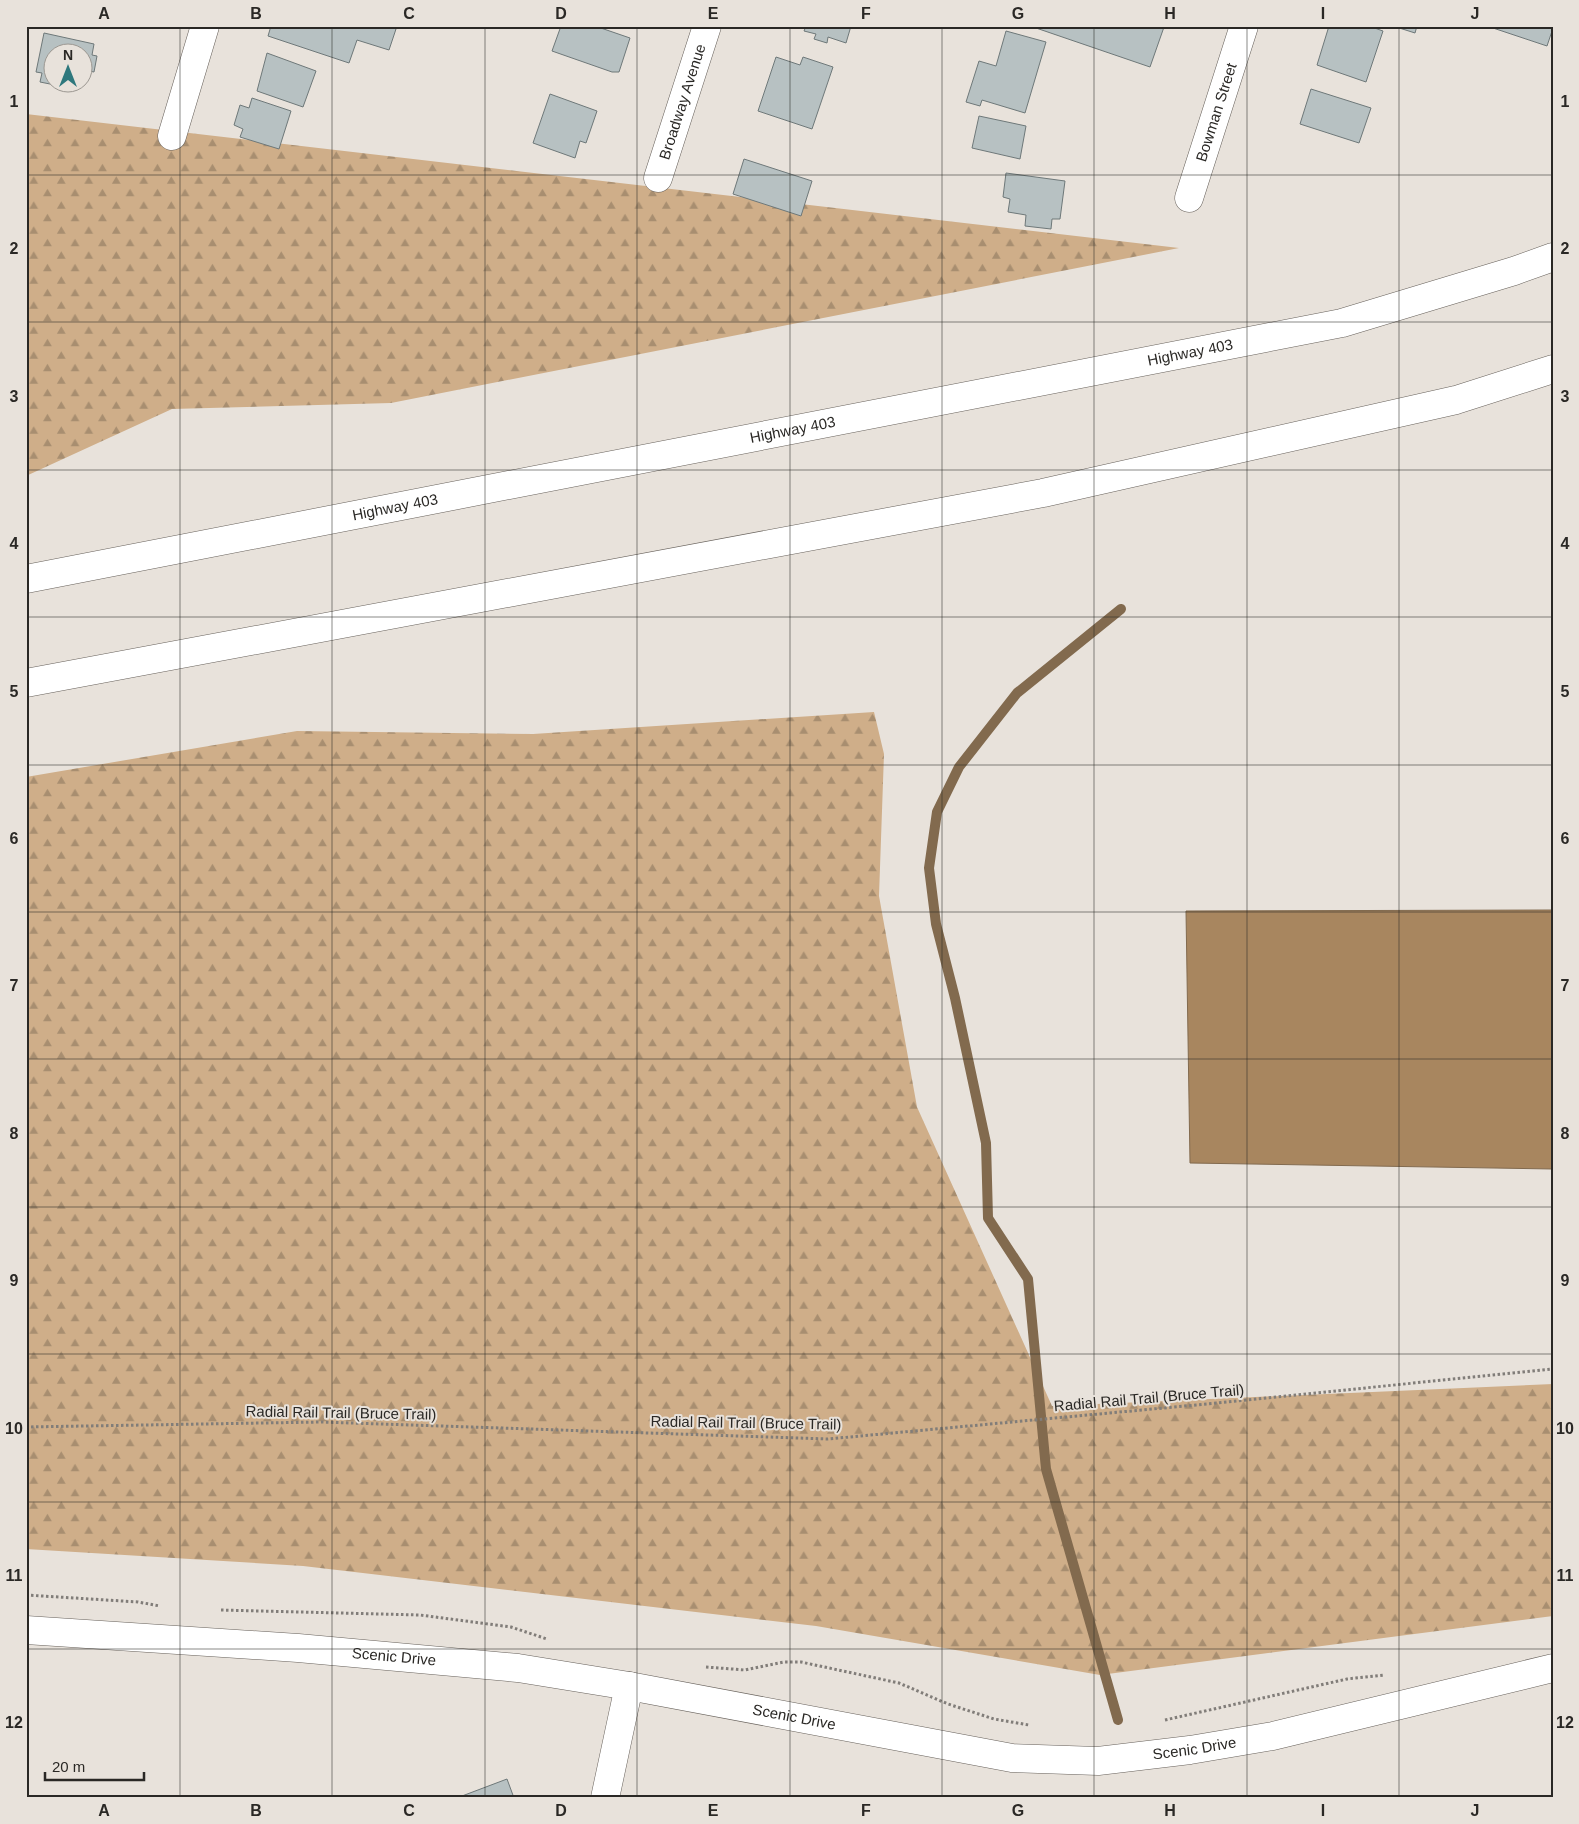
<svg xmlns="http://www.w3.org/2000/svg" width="1579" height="1824" viewBox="0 0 1579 1824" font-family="Arial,sans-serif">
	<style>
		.forest { fill: url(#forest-firs) }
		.water { fill: #a8865f; stroke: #826a4e }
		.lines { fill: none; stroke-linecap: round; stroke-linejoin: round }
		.stream { stroke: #826a4e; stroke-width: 10 }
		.building { fill: #b7c1c2; stroke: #6e7879 }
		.street-casing { stroke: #67615b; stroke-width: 29 }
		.secondary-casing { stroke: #67615b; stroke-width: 29 }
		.highway-casing { stroke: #67615b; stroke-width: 29 }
		.path { stroke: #817d79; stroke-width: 3; stroke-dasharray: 2.5 2.5; stroke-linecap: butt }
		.street { stroke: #fff; stroke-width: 28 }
		.secondary { stroke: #fff; stroke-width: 28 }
		.highway { stroke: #fff; stroke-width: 28 }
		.grid { fill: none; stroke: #2a2825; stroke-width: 1; stroke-opacity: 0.55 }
		.labels { text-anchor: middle; stroke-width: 4; stroke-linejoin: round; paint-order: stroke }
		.street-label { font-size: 15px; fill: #2a2825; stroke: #e8e2db }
		.neatline { fill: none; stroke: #2a2825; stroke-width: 2 }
		.grid-label { font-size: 16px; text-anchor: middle; font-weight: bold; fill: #2a2825 }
	</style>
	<defs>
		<pattern id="forest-firs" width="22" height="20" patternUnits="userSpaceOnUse" patternTransform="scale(1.25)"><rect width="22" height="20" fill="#cfae89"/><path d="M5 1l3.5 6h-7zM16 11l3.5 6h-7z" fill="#a88e70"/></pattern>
	</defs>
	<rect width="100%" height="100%" fill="#e8e2db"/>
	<g class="forest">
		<path d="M26 114 1179 248 391 403 172 409 26 476Z"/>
		<path d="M874 712 884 754 879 896 917 1107 1052 1406 1553 1384V1616L1100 1675 816 1626 303 1566 26 1549V777L297 731 533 734Z"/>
	</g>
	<path class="water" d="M1553 910V1169L1190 1163 1186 911Z"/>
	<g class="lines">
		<path class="stream" d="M1118 1720 1046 1469 1028 1279 988 1218 986 1143 955 998 936 924 929 868 937 812 959 767 1017 693 1121 609"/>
	</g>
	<g class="building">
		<path d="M271 26H387L396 29 389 50 357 40 349 63 268 36Z"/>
		<path d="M561 26H595L630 38 619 72H612L552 51Z"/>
		<path d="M806 26H851L846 43 828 37 827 43 814 39 816 34 804 31Z"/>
		<path d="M1037 26H1160L1164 27 1150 67 1036 28Z"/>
		<path d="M1329 26H1369L1383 31 1366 82 1317 65Z"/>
		<path d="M1393 26H1417L1415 33Z"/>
		<path d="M1493 26H1553V28L1547 46 1493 28Z"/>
		<path d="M1006 31 1046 42 1025 113 982 100 980 106 966 102 979 61 996 66Z"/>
		<path d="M44 33 94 44 92 55 97 56 94 72 89 71 87 82 82 81V52H52V82H66L65 87 40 82 42 73 36 72Z"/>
		<path d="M267 53 316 71 303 107 257 91Z"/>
		<path d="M776 57 800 65 803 57 833 67 812 129 758 111Z"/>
		<path d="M1311 89 1371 108 1359 143 1300 124Z"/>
		<path d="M550 94 597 111 586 143 580 141 575 158 533 143Z"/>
		<path d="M252 98 291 111 279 149 240 137 243 129 234 125 240 105 249 108Z"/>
		<path d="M979 116 1026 126 1020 159 972 148Z"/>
		<path d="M744 159 812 181 801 216 733 194Z"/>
		<path d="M1006 173 1065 181 1060 219H1052L1051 229 1025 226 1026 215 1008 212 1010 199 1003 197Z"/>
		<path d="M507 1779 514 1798H463L462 1796Z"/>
	</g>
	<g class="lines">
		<defs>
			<g id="street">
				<path d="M172 136 205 26"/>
				<path id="s1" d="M658 178 707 26"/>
				<path id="s2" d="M1189 198 1244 26"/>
				<path d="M605 1798 629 1686"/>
			</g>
			<g id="secondary">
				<path id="s3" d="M26 1630 298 1648 518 1668 629 1686 1012 1758 1098 1761 1190 1750 1273 1736 1553 1668"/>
			</g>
			<g id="highway">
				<path id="s4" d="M26 579 1342 323 1514 271 1553 257"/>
				<path d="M26 683 1043 493 1456 400 1553 369"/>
			</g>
		</defs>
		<use href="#street" class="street-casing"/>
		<use href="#secondary" class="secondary-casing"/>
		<use href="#highway" class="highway-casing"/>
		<g class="path">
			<path d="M26 1427 321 1422 828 1439 1196 1405 1553 1369"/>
			<path d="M26 1595 138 1602 160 1606"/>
			<path d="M221 1610 420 1615 511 1627 547 1639"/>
			<path d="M706 1667 745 1670 784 1662H801L899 1683 948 1704 994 1719 1029 1725"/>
			<path d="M1165 1720 1347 1679 1384 1675"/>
		</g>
		<use href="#street" class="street"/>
		<use href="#secondary" class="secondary"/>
		<use href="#highway" class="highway"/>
	</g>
	<path class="grid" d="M180 26V1798M332 26V1798M485 26V1798M637 26V1798M790 26V1798M942 26V1798M1094 26V1798M1247 26V1798M1399 26V1798M26 175H1553M26 322H1553M26 470H1553M26 617H1553M26 765H1553M26 912H1553M26 1059H1553M26 1207H1553M26 1354H1553M26 1502H1553M26 1649H1553"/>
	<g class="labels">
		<g class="street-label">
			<text dy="5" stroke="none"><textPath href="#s1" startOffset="80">Broadway Avenue</textPath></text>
			<text dy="5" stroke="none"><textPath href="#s2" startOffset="90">Bowman Street</textPath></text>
			<text dy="5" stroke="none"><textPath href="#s4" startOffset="1186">Highway 403</textPath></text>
			<text dy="5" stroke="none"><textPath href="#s4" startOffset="781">Highway 403</textPath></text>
			<text dy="5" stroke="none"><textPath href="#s4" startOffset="376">Highway 403</textPath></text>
			<text transform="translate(1149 1398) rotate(-5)" y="5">Radial Rail Trail (Bruce Trail)</text>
			<text transform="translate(341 1413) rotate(1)" y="5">Radial Rail Trail (Bruce Trail)</text>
			<text transform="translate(746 1423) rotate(1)" y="5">Radial Rail Trail (Bruce Trail)</text>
			<text dy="5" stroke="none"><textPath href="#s3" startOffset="369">Scenic Drive</textPath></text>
			<text dy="5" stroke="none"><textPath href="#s3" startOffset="774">Scenic Drive</textPath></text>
			<text dy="5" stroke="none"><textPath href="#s3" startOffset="1179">Scenic Drive</textPath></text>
		</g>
	</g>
	<rect width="1579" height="1824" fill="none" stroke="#e8e2db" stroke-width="55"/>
	<g transform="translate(68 68)"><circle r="24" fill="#e8e2db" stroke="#9c9892"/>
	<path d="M0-4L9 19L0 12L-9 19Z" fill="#2e787d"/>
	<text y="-8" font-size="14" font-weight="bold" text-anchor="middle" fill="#2a2825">N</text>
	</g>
	<path d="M45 1772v8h99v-8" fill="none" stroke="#2a2825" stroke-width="2.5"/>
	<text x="52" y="1772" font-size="15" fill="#2a2825" stroke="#e8e2db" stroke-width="4" paint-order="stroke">20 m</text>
	<rect x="28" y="28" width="1524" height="1768" class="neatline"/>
	<g class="grid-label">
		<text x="104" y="19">A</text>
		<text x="256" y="19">B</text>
		<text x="409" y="19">C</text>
		<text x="561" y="19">D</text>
		<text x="713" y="19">E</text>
		<text x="866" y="19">F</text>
		<text x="1018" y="19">G</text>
		<text x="1170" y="19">H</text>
		<text x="1323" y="19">I</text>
		<text x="1475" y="19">J</text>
		<text x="14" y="107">1</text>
		<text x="1565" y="107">1</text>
		<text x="14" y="254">2</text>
		<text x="1565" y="254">2</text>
		<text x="14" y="402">3</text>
		<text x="1565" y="402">3</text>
		<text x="14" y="549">4</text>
		<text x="1565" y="549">4</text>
		<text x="14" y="697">5</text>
		<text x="1565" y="697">5</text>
		<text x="14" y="844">6</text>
		<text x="1565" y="844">6</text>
		<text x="14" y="991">7</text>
		<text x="1565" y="991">7</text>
		<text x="14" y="1139">8</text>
		<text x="1565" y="1139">8</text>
		<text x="14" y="1286">9</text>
		<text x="1565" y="1286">9</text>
		<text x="14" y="1434">10</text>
		<text x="1565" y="1434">10</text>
		<text x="14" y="1581">11</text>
		<text x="1565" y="1581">11</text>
		<text x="14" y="1728">12</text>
		<text x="1565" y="1728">12</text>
		<text x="104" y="1816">A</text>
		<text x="256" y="1816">B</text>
		<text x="409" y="1816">C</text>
		<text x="561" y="1816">D</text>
		<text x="713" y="1816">E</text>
		<text x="866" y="1816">F</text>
		<text x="1018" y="1816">G</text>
		<text x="1170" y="1816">H</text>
		<text x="1323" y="1816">I</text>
		<text x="1475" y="1816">J</text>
	</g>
</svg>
